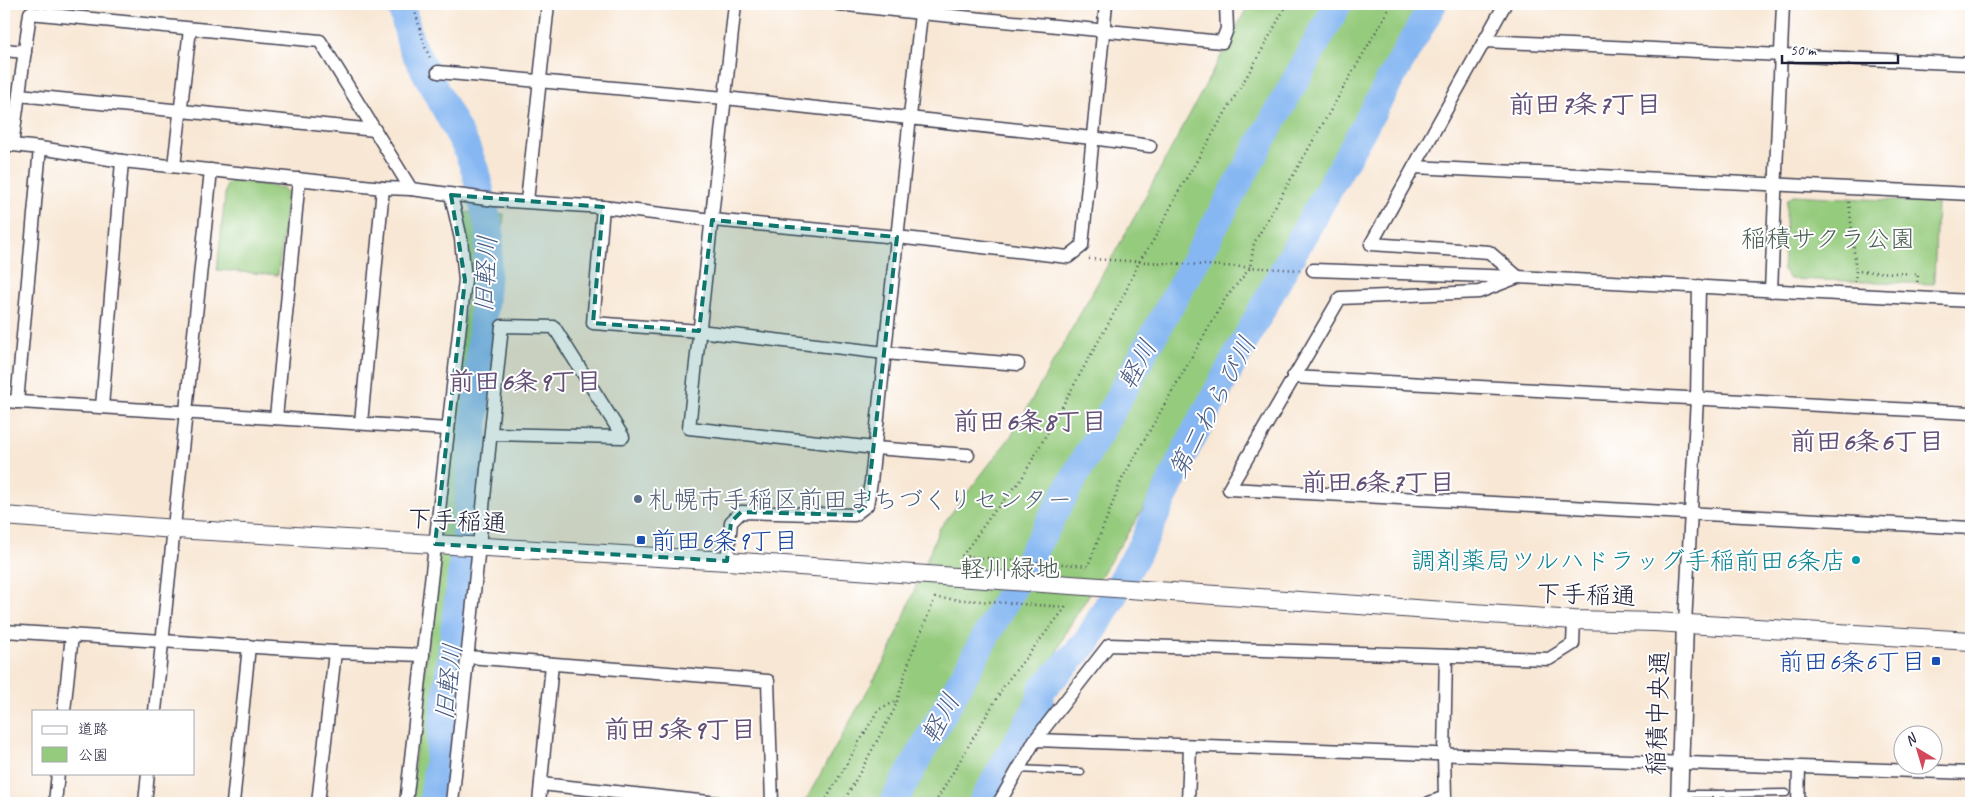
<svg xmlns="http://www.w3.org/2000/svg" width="1975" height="807" viewBox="0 0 1975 807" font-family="Caveat,'Klee One',sans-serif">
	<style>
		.green { fill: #95cb7d; stroke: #5c765c }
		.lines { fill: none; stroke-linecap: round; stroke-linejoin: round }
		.river { stroke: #86b7f2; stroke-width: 28 }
		.service-casing { stroke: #424052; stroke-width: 9 }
		.minor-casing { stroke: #424052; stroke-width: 15 }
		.tertiary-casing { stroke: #424052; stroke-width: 19 }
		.secondary-casing { stroke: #424052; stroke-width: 20 }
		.path { stroke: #424052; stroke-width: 2.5; stroke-dasharray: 1 4; stroke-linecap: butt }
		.service { stroke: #fff; stroke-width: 6 }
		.minor { stroke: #fff; stroke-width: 12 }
		.tertiary { stroke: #fff; stroke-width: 16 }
		.secondary { stroke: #fff; stroke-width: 18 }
		.marked { fill: #0f766e; fill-opacity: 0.2; stroke: #0f766e; stroke-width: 4; stroke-dasharray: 10 6; stroke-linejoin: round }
		.service-dot { fill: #5c6f8a; stroke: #fff; stroke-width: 2 }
		.transit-dot { fill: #1a4fb4; stroke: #fff; stroke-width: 2 }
		.culture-dot { fill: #0f9aa8; stroke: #fff; stroke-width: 2 }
		.labels { text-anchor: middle; stroke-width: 4; stroke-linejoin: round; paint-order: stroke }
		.park-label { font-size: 25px; fill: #4a5d52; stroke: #fff }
		.service-label { font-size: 25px; fill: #4e5e75; stroke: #fff; text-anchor: start }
		.street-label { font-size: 25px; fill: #22223b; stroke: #fff }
		.transit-label { font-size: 25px; fill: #164399; stroke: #fff; text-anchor: start }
		.culture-label { font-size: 25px; fill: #0d838f; stroke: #fff; text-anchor: end }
		.neighbourhood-label { font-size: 26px; font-weight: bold; fill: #645076; stroke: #fff }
		.water-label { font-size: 26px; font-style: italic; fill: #4a5e84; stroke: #fff }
	</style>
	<rect width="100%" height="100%" fill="#fff"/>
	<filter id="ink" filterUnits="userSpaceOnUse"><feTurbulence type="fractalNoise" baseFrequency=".02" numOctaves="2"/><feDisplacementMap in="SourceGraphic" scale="10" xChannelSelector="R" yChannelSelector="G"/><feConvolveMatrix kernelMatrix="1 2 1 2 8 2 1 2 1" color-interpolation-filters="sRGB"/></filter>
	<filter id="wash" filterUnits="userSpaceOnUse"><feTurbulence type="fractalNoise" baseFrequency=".0096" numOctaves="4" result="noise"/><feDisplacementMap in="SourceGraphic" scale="20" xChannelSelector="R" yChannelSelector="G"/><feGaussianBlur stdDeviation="1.12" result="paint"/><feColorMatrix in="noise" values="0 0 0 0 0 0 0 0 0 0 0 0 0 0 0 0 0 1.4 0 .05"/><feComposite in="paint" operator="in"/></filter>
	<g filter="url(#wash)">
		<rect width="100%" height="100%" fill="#f8e7d4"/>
		<g class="green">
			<path d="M1249 4H1430L1339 160 1269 288 1151 496 1067 630 1016 743 982 803H804L891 649 939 529 1012 435 1128 229Z"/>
			<path d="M232 180 283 188 288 193 278 275 217 270 226 186Z"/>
			<path d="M1793 195 1937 203 1934 284 1790 279 1783 270 1787 200Z"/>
			<path d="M459 212 504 214 447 803H410L469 273Z"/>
		</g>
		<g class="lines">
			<g class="river">
				<path d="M401 4 411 45 466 147 475 170 490 232 466 532"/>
				<path d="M433 803 463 560"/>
				<path d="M893 803C1043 538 1188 269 1338 4"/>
				<path d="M982 803 1039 704 1042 689 1087 642 1142 545 1187 447 1289 260 1433 4"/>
			</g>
		</g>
	</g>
	<g filter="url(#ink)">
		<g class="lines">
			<defs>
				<g id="service">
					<path d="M1018 769 1081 772"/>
					<path d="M1681 794H1716V803"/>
					<path d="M1716 794 1786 793"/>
				</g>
				<g id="minor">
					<path d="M735 4 689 428 875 448 968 455"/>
					<path d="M838 4 921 13 1222 42 1227 29 1226 4"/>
					<path d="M1505 4 1371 244 1489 252 1518 277 1479 292 1340 298 1229 489 1971 528"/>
					<path d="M1484 41 1971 64"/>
					<path d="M4 50 25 52"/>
					<path d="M438 72 725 98 1092 138 1150 146"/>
					<path d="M19 95 375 130"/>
					<path d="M4 144 40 148 122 161 383 188 411 189 495 200 603 207 712 220 897 237 1068 257 1082 246 1106 4"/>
					<path d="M12 145 30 13 320 41 411 189"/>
					<path d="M174 166 190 29"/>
					<path d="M1414 167 1971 194"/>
					<path d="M527 201 548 4"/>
					<path d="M603 207 593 323 699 331 885 353 1018 364"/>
					<path d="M1313 270 1518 277 1971 301"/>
					<path d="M1771 291 1783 4"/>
					<path d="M1293 377 1971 413"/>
					<path d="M4 401 448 429"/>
					<path d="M17 402 40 148"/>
					<path d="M102 407 122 161"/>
					<path d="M276 418 299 179"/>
					<path d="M361 423 383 188"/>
					<path d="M727 561 731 522 741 512 854 515 867 505 871 482 922 4"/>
					<path d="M1685 624 1697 398 1699 286"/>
					<path d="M4 631 335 652 423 655"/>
					<path d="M468 657 768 681 772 803"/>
					<path d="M64 711 72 635"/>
					<path d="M155 711 211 170"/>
					<path d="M1035 740 1971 773"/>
					<path d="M541 784 718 803"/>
					<path d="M55 803 58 773"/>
					<path d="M145 803 148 773"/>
					<path d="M233 803 249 646"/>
					<path d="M318 803 335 652"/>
					<path d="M406 803 465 280 461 239 451 195"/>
					<path d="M452 803C469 644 485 485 502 326L554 327 623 437 491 434"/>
					<path d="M539 803 552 664"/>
					<path d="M999 803 1035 740 1109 645 1549 659 1573 644 1574 620"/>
					<path d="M1188 803 1190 746"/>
					<path d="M1429 803 1445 797 1444 755 1446 656"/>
					<path d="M1798 803 1799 768"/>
				</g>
				<path id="tertiary" d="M1679 803 1685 624"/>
				<path id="secondary" d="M4 516 175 529 727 561 1574 620 1655 622 1971 641"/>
			</defs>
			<use href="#service" class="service-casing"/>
			<use href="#minor" class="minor-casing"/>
			<use href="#tertiary" class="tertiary-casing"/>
			<use href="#secondary" class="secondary-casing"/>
			<g class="path">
				<path d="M413 4 425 47 431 60"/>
				<path d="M1849 202 1856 271"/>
				<path d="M1089 259 1301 270"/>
				<path d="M1855 282 1856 271 1918 274 1917 284"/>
				<path d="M962 556 1088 566 1122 479 1225 299 1250 268 1254 243 1392 4"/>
				<path d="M962 556 992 514 1021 480 1122 299 1139 262 1153 241 1180 189 1257 59 1287 4"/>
				<path d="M824 803 878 710 897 701"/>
				<path d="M843 803 895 708 910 658 935 598 1066 607"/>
				<path d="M935 803 1005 684 1066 607"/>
			</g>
			<use href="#service" class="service"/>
			<use href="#minor" class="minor"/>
			<use href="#tertiary" class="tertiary"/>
			<use href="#secondary" class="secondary"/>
		</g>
	</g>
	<path class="marked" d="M451 195 603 207 593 323 699 331 712 220 897 237 867 505 854 515 741 512 731 522 727 561 435 544 465 280Z"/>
	<circle class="service-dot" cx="638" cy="499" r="5"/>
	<g class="transit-dot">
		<rect x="636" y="535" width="10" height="10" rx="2.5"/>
		<rect x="1931" y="656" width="10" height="10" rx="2.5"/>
	</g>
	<circle class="culture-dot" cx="1856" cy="560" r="5"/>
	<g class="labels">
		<g class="park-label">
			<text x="1828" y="247">稲積サクラ公園</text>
			<text x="1010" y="577">軽川緑地</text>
		</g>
		<g class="service-label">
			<text x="648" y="508">札幌市手稲区前田まちづくりセンター</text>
		</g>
		<g class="street-label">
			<text transform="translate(457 520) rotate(3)" y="9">下手稲通</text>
			<text transform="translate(1586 594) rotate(2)" y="9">下手稲通</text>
			<text transform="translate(1657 713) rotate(-88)" y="9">稲積中央通</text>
		</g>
		<g class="transit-label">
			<text x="651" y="549">前田6条9丁目</text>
			<text x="1926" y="670" text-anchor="end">前田6条6丁目</text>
		</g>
		<g class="culture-label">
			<text x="1846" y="569">調剤薬局ツルハドラッグ手稲前田6条店</text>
		</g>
		<g class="neighbourhood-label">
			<text x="1585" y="113">前田7条7丁目</text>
			<text x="525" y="390">前田6条9丁目</text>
			<text x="1030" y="430">前田6条8丁目</text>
			<text x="1867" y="450">前田6条6丁目</text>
			<text x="1378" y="491">前田6条7丁目</text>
			<text x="680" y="738">前田5条9丁目</text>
		</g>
		<g class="water-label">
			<text transform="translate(485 274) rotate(-87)" y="9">旧軽川</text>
			<text transform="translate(1137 364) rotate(-61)" y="9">軽川</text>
			<text transform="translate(1212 407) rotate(-62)" y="9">第二わらび川</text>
			<text transform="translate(448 682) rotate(-83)" y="9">旧軽川</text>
			<text transform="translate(940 718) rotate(-61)" y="9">軽川</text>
		</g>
	</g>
	<rect width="1975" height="807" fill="none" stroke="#fff" stroke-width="20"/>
	<rect x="32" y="710" width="162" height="65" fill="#ffffff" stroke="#a7a7b1"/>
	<rect x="42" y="726" width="25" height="8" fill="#ffffff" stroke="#a7a7b1"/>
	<text x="78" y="734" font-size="15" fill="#22223b">道路</text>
	<rect x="42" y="747" width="25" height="15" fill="#95cb7d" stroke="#a7a7b1"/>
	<text x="78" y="760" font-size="15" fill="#22223b">公園</text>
	<g transform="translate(1918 750) rotate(322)"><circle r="24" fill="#ffffff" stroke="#a7a7b1"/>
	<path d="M0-4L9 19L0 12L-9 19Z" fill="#d1495b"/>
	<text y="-8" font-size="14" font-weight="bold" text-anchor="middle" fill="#22223b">N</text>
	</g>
	<path d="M1782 55v8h116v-8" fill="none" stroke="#22223b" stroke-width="2.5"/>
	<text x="1790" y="55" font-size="15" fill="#22223b" stroke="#ffffff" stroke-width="4" paint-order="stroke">50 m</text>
</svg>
